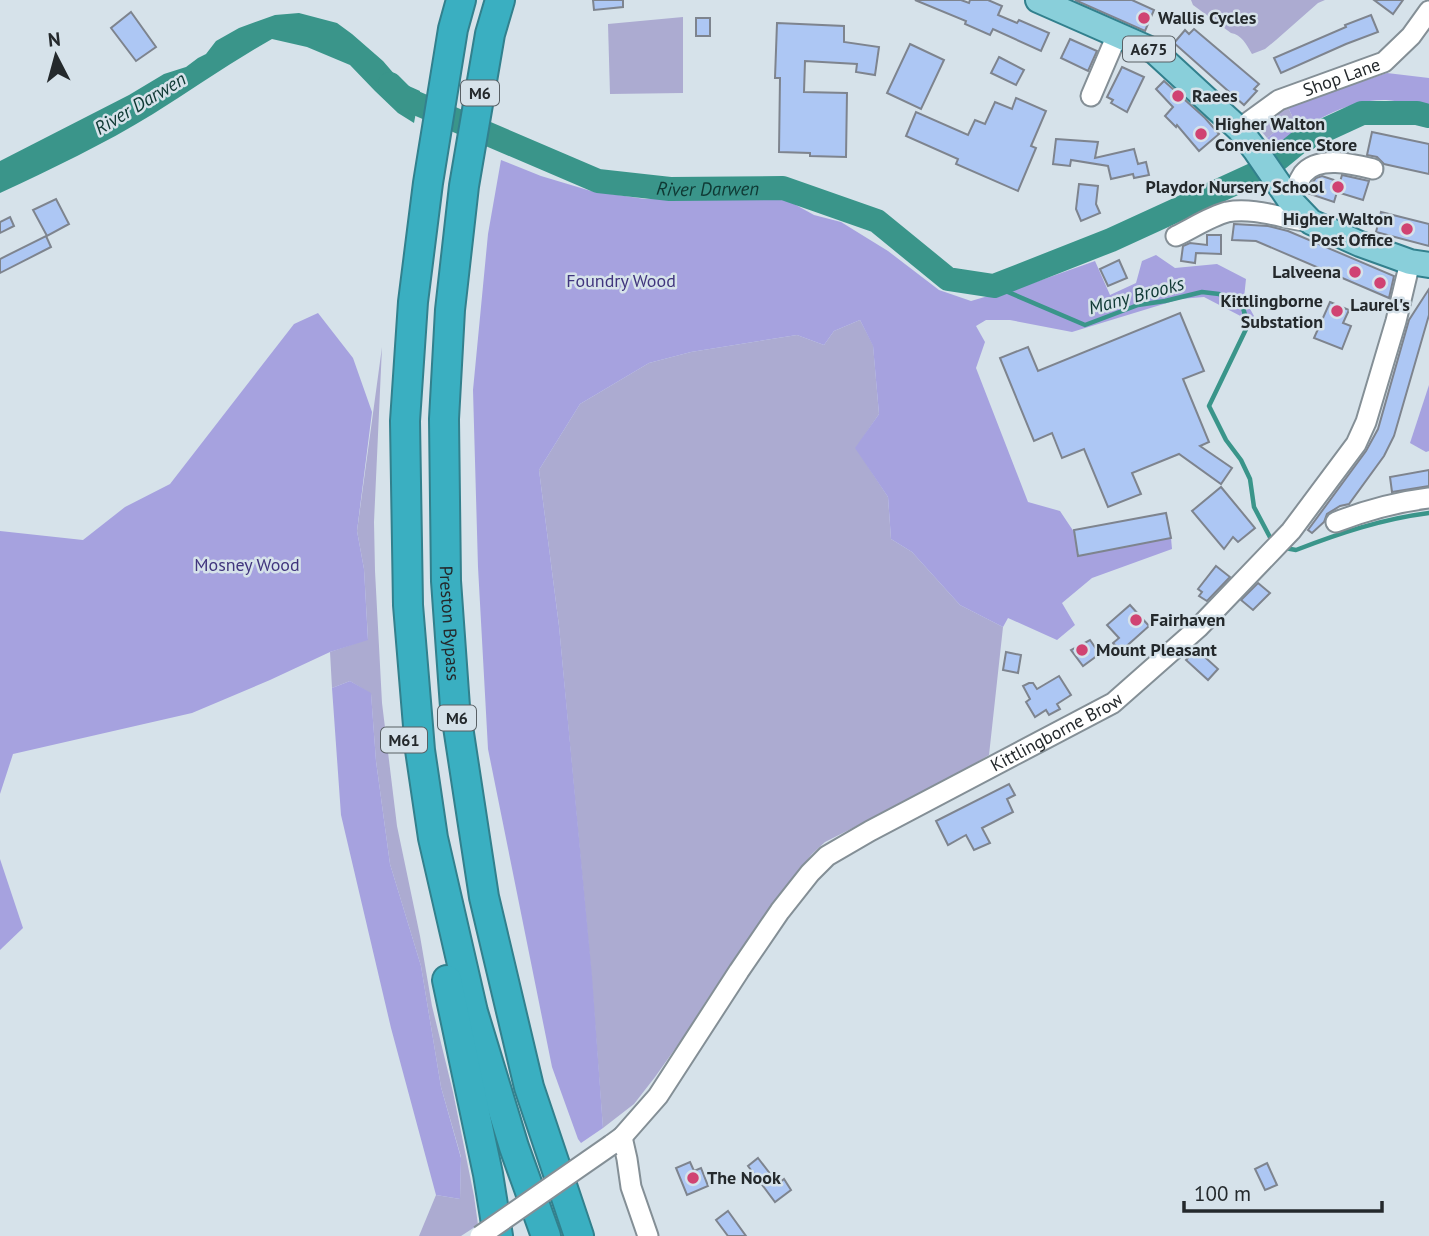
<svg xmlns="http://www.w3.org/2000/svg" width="1429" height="1236" viewBox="0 0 1429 1236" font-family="'PT Sans',sans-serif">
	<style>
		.green { fill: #acabd1 }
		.forest { fill: #a6a2df }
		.water { fill: #3a958a }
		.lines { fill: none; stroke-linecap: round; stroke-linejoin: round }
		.stream { stroke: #3a958a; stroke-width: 4.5 }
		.river { stroke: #3a958a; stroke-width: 24 }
		.building { fill: #adc7f4; stroke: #7e848e; stroke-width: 2 }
		.minor-casing { stroke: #848f96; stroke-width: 23 }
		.major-casing { stroke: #32808d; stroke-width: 28 }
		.highway-casing { stroke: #32808d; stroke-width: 32 }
		.minor { stroke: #fff; stroke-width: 19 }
		.major { stroke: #89cfda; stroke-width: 24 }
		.highway { stroke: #3aafc1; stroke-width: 28 }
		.minor-bridge-casing { stroke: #848f96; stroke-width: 23; stroke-linecap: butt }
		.minor-bridge { stroke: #fff; stroke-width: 19 }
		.poi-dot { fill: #d04372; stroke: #d6e2ea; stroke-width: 2.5 }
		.labels { text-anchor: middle; stroke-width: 5; stroke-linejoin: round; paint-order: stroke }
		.shield { fill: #d6e2ea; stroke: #596065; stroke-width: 2 }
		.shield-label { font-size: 16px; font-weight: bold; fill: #24292c }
		.poi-label { font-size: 18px; font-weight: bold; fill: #24292c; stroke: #d6e2ea; text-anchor: start }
		.street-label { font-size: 18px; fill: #24292c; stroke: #d6e2ea }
		.park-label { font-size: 18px; fill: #40357d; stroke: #d6e2ea }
		.water-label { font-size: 19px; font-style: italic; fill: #0f3934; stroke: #d6e2ea }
	</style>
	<rect width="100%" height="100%" fill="#d6e2ea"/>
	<g class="green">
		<path d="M1191 0H1325L1318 3 1276 40 1265 49 1252 54C1246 44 1242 35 1231 33L1193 5Z"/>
		<path d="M683 17V93L610 94 608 24Z"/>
		<path d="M1288 107 1293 118 1267 138 1262 132 1264 122Z"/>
		<path d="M860 320 873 345 879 414 856 448 888 497 891 539 912 552 960 605 1003 627 989 755 946 781 825 842 812 854 790 881 706 1001 687 1032 655 1077 634 1104 603 1128 591 972 559 626 539 470 580 404 649 363 691 352 797 335 824 345 834 331Z"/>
		<path d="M382 347 374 522 375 571 382 703 397 826 420 936 432 1006 453 1092 474 1196 478 1225 461 1236H419L436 1195 460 1199 461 1157 441 1087 421 966 390 864 376 761 371 694 350 681 332 688 330 652 368 639 364 569 357 531Z"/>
	</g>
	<g class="forest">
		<path d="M1387 73 1429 78V108C1416 105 1399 101 1386 100 1347 99 1306 124 1277 148L1267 138 1293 118 1288 107Z"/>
		<path d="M501 160 541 176 591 191 645 199H785L814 215 841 222 888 251 939 290 971 301 1033 283 1095 261 1110 295 1136 283 1142 261 1156 255 1175 268 1217 264 1246 279 1244 298 1254 316 1252 322 1204 297 1180 299 1072 332 1010 320H986L976 326 985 342 976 368 1028 502 1060 511 1074 532 1079 555 1171 538 1172 549 1092 578 1062 603 1075 625 1057 640 1008 618 1003 627 960 605 912 552 891 539 888 497 855 448 879 414 873 346 860 320 834 331 824 345 797 335 691 352 649 363 580 404 539 470 559 626 592 976 603 1128 581 1143 578 1139 552 1067 488 749 478 567 473 390 488 234Z"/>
		<path d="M318 313 353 358 372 412 357 531 364 569 368 640 330 652 270 680 192 713 13 754 0 794V531L83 540 125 507 170 484 294 324Z"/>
		<path d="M1429 385V451L1426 452 1410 443Z"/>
		<path d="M350 681 371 693 376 761 390 864 421 966 441 1087 461 1158 460 1199 436 1195 391 1028 341 815 332 688Z"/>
		<path d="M0 859 23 928 0 950Z"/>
	</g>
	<path class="water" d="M299 13 337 23 352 34 383 61 402 83 420 91 414 123 398 113 375 91 350 65 307 47 272 39C231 62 193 89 153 114 104 144 52 169 0 193V161L129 95 164 74 186 67 198 58 206 54 216 41 239 28 275 15Z"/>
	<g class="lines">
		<g class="stream">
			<path d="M994 286 1085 325 1138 305 1165 301 1202 292 1219 294 1243 308 1248 325 1209 406 1226 440 1241 460 1250 479 1254 507 1272 541"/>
			<path d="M1285 548 1296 550C1340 533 1382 519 1429 513"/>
		</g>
		<path class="river" id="s1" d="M390 84 404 98 598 181 670 189 783 188 877 221 948 279 994 286 1111 240 1266 169 1299 142 1362 113H1417L1429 116"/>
	</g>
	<g class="building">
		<path d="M593 0H623V7L594 10Z"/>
		<path d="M915 0H961L969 3 970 0H988L1002 6 998 15 1017 23 1019 20 1049 33 1041 51 993 29 990 35 965 24 966 21Z"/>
		<path d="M1075 0H1132L1154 10 1145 31Z"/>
		<path d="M1374 0H1403L1393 14Z"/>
		<path d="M131 12 156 47 136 61 111 28Z"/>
		<path d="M1371 15 1378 32 1346 44 1281 73 1274 58 1346 27 1345 25Z"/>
		<rect x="696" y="18" width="14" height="18"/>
		<path d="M777 23 844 26V42L879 47 875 75 856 72 857 64 805 61 804 92 847 93 846 157 810 156V153L779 152 780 78H775Z"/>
		<path d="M1194 29 1259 84 1254 89 1257 91 1244 105 1174 43 1185 30 1189 34Z"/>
		<path d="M1070 39 1097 51 1088 71 1061 58Z"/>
		<path d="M910 44 944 60 921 109 887 93Z"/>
		<path d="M999 57 1024 70 1016 85 991 73Z"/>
		<path d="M1122 67 1144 77 1127 112 1111 103 1113 100 1107 97Z"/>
		<path d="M1164 81 1205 118 1219 134 1199 151 1177 125 1176 127 1165 116 1173 107 1156 89Z"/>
		<path d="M1016 98 1046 111 1031 146 1036 148 1018 191 956 164 958 159 906 136 916 112 968 135 975 120 985 124 995 102 1012 109Z"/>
		<path d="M1372 132 1429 144V174L1384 164 1377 157 1367 155Z"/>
		<path d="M1056 139 1098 142 1095 158 1134 149 1138 164 1146 162 1149 175 1134 178 1133 174 1111 179 1108 166 1071 160 1070 166 1053 164Z"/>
		<path d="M1342 175 1369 181 1363 200 1337 192 1334 202 1307 193 1313 182 1316 178 1322 176 1340 182Z"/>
		<path d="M1079 184 1098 186 1096 204 1100 213 1081 221 1076 209Z"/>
		<path d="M56 199 69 224 47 236 33 210Z"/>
		<path d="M1381 212 1429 224V246L1376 232Z"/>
		<path d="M10 217 14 226 0 233V222Z"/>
		<path d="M1234 224 1268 226 1288 231 1394 276 1389 298 1256 241 1232 240Z"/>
		<path d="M1207 235H1221V254L1196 253 1195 263 1181 261 1183 246 1190 243 1207 245Z"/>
		<path d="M46 236 51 247 0 273V259Z"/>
		<path d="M1119 260 1127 278 1108 286 1100 269Z"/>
		<path d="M1429 289V315L1394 436 1384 456 1349 504 1340 506 1327 514 1324 522 1312 533 1308 530 1366 451 1378 429 1409 320Z"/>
		<path d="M1330 302 1349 310 1343 323 1351 326 1342 349 1314 338Z"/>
		<path d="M1180 313 1204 371 1183 379 1209 442 1200 446 1232 468 1221 484 1179 454 1132 473 1141 494 1108 507 1084 449 1062 458 1052 433 1034 441 1000 358 1028 347 1038 371Z"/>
		<path d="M1429 470V486L1392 492 1390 477Z"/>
		<path d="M1221 487 1255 528 1238 542 1233 537 1224 549 1192 511Z"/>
		<path d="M1166 513 1171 538 1078 556 1074 530Z"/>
		<path d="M1216 566 1230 577 1207 601 1199 596 1202 592 1198 589Z"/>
		<path d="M1258 583 1270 593 1253 610 1241 600Z"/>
		<path d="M1130 605 1149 626 1121 651 1113 643 1119 638 1107 625Z"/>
		<path d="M1090 640 1099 653 1094 658 1083 666 1071 650Z"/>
		<path d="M1196 649 1218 669 1208 680 1186 660Z"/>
		<path d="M1006 652 1021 655 1018 673 1003 670Z"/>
		<path d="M1059 676 1071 695 1057 704 1060 709 1049 715 1046 710 1035 717 1026 702 1030 699 1023 686 1029 683H1033L1037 689Z"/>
		<path d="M1009 784 1015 795 1007 799 1013 812 982 828 990 843 974 850 966 835 948 845 936 821Z"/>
		<path d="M758 1158 778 1184 784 1179 791 1190 775 1202 748 1166Z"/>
		<path d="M690 1162 694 1171 701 1168 708 1186 687 1195 676 1168Z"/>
		<path d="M1267 1163 1277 1185 1265 1190 1255 1169Z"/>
		<path d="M728 1211 746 1236H728L716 1220Z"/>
	</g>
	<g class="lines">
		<defs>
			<g id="minor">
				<path d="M1091 96 1117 35"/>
				<path id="s2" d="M1239 129 1279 100 1384 62 1411 36 1429 11"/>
				<path d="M1289 199C1294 191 1298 182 1303 174 1318 155 1353 164 1373 169"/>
				<path d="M1176 236C1191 229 1211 216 1227 212 1255 207 1284 219 1311 222"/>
				<path d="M1336 522C1367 510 1397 502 1429 498"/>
				<path d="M622 1137 627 1159 631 1187 648 1236"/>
				<path id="s3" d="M611 1145 622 1137 658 1096 739 971 780 911 810 873 827 856 870 831 1113 703 1198 628 1291 531 1356 444 1366 422 1396 321 1410 262"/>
			</g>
			<path id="major" d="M1038 0 1154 51 1239 129 1256 151 1289 199 1311 222 1360 244 1410 262 1429 265"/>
			<g id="highway">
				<path d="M461 0 453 29 428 183 413 302 405 421 408 605 420 750 433 838 473 1012 514 1147 546 1236"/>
				<path id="s4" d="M500 0 490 34 464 186 450 310 444 419 446 581 455 707 484 897 529 1087 579 1236"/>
				<path d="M447 980 488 1174 498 1236"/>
			</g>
		</defs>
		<use href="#minor" class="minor-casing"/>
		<use href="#major" class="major-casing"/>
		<use href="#highway" class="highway-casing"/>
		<use href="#minor" class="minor"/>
		<use href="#major" class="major"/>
		<use href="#highway" class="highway"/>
		<defs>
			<path id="minor-bridge" d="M480 1236 611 1145"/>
		</defs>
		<use href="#minor-bridge" class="minor-bridge-casing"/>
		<use href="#minor-bridge" class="minor-bridge"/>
	</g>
	<g class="poi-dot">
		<circle cx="1144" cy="18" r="7"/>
		<circle cx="1178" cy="96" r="7"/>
		<circle cx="1201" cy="134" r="7"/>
		<circle cx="1338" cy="187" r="7"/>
		<circle cx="1407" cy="229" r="7"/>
		<circle cx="1355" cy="272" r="7"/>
		<circle cx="1380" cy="283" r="7"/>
		<circle cx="1337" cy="311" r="7"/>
		<circle cx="1136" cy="620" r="7"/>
		<circle cx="1082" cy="650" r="7"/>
		<circle cx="693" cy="1178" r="7"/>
	</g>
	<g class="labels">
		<g class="shield">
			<rect x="1123" y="36.5" width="52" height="25" rx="5"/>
			<rect x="461" y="80.5" width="38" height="25" rx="5"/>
			<rect x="438" y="705.5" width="38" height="25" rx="5"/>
			<rect x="381" y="727.5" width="46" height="25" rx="5"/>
		</g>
		<g class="shield-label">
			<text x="1149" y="55">A675</text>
			<text x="480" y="99">M6</text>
			<text x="457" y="724">M6</text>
			<text x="404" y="746">M61</text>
		</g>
		<g class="poi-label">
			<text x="1158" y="24">Wallis Cycles</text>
			<text x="1192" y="102">Raees</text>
			<text x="1215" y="130">Higher Walton<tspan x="1215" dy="21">Convenience Store</tspan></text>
			<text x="1324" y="193" text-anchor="end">Playdor Nursery School</text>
			<text x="1393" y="225" text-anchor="end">Higher Walton<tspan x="1393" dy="21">Post Office</tspan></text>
			<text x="1341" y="278" text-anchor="end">Lalveena</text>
			<text x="1323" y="307" text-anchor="end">Kittlingborne<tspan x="1323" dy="21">Substation</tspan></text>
			<text x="1380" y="311" text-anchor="middle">Laurel's</text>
			<text x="1150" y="626">Fairhaven</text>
			<text x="1096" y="656">Mount Pleasant</text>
			<text x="707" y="1184">The Nook</text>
		</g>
		<g class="street-label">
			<text dy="6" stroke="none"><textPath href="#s2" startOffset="116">Shop Lane</textPath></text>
			<text dy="6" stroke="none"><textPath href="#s4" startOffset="628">Preston Bypass</textPath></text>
			<text dy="6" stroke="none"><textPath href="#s3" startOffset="623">Kittlingborne Brow</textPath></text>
		</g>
		<g class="park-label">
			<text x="621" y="287">Foundry Wood</text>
			<text x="247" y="571">Mosney Wood</text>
		</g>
		<g class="water-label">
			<text transform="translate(140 103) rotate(-31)" y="7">River Darwen</text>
			<text dy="7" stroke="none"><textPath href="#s1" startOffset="341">River Darwen</textPath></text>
			<text transform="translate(1136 295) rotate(-15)" y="7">Many Brooks</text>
		</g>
	</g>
	<g transform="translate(56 56) rotate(354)" stroke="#d6e2ea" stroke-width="5" paint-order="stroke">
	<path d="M0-5L12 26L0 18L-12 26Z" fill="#24292c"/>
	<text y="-10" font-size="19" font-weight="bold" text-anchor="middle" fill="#24292c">N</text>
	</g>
	<path d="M1184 1201v10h198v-10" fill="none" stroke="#24292c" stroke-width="3.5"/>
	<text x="1194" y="1201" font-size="21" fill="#24292c" stroke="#d6e2ea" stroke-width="5" paint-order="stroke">100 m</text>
</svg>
